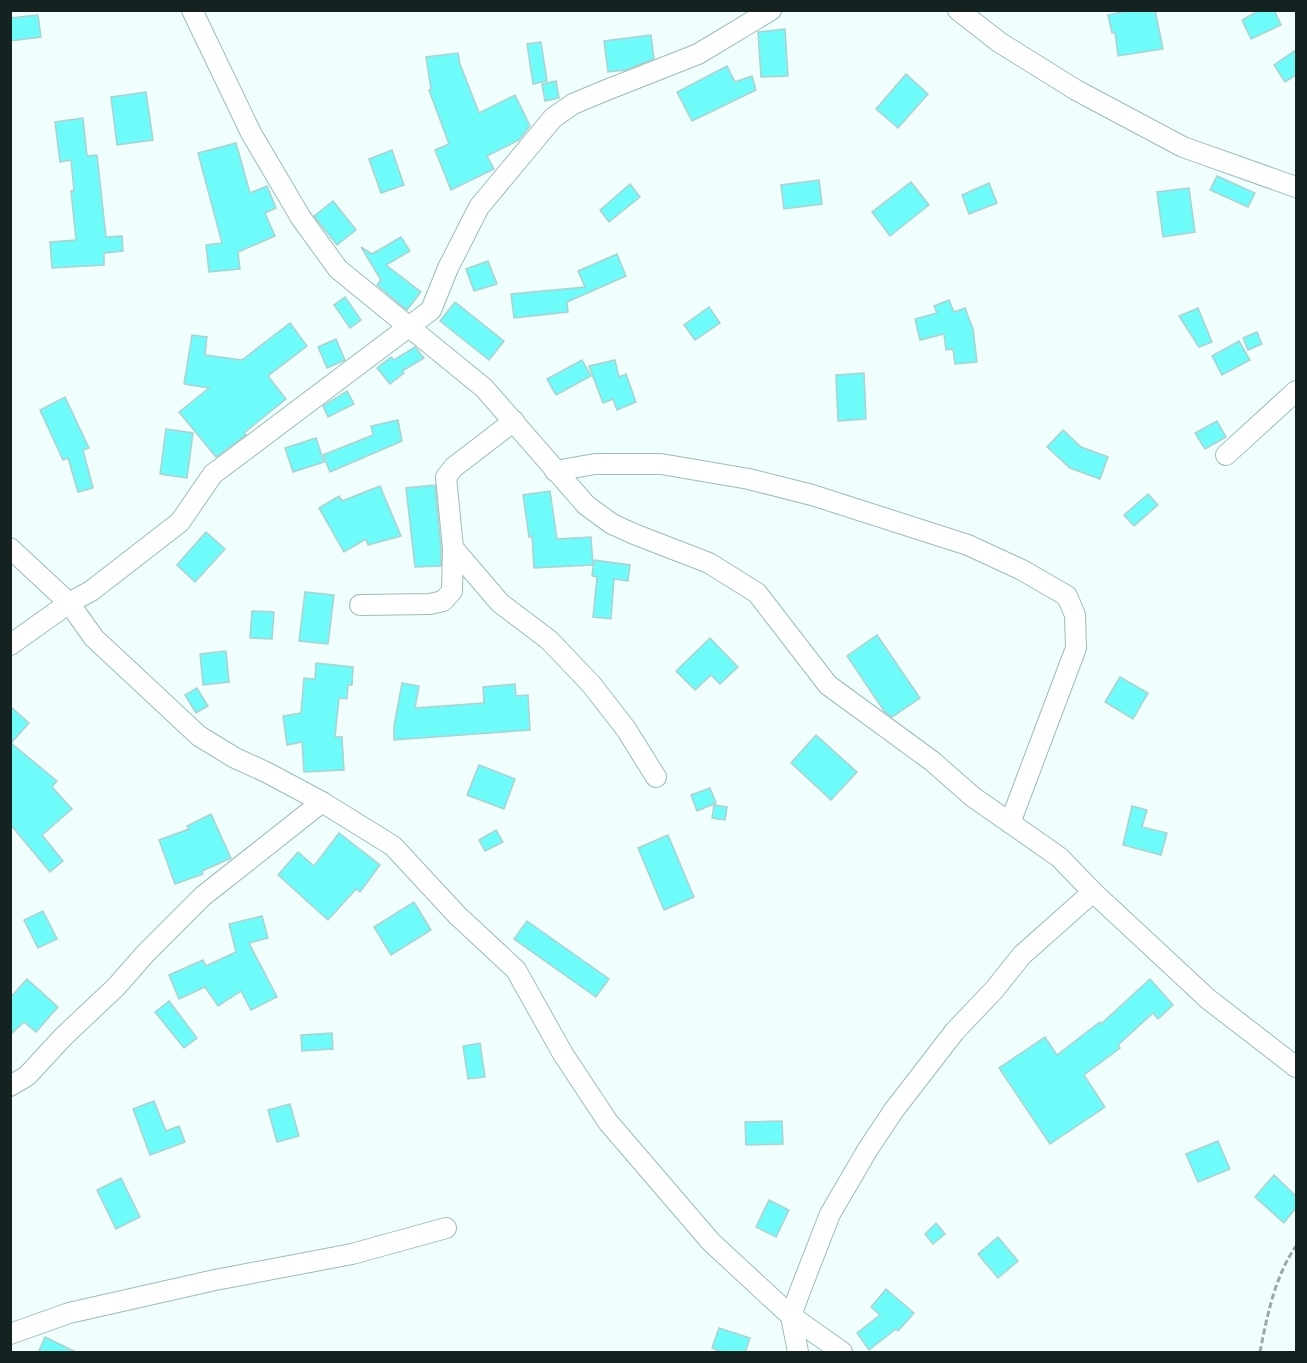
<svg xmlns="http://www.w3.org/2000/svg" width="1307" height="1363" viewBox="0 0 1307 1363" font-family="'Work Sans',sans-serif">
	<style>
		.building { fill: #6dfcf9; stroke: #add1cf; stroke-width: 1.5 }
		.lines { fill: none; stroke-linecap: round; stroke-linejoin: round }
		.street-casing { stroke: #9abdbb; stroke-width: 22 }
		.path { stroke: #9aa8a7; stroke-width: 3; stroke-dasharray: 6 3; stroke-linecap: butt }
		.street { stroke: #fff; stroke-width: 20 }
	</style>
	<rect width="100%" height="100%" fill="#f0fefe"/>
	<g class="building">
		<path d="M1131 10H1155L1163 49 1118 56 1115 32 1112 33 1108 15Z"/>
		<path d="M1260 10H1274L1281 25 1251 39 1242 20Z"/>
		<path d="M38 15 41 37 10 41V18Z"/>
		<path d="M785 29 788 76 761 77 758 32Z"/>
		<path d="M651 35 654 59 626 70 608 72 604 41Z"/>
		<path d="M541 42 547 81 533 84 527 44Z"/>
		<path d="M1296 50V75L1285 82 1274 65Z"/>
		<path d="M458 53 460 64 479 113 515 95 530 126 519 140 487 156 494 169 451 190 435 150 449 144 429 90 431 89 426 57Z"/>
		<path d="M727 66 735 82 752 76 756 90 692 121 677 92Z"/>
		<path d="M906 74 928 94 898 128 876 109Z"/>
		<path d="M556 81 559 98 545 101 542 84Z"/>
		<path d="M146 92 153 140 117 145 111 97Z"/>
		<path d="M83 118 87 156 97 155 106 237 122 236 123 251 104 253V265L52 268 50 242 76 240 71 191H74L71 160 60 162 55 122Z"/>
		<path d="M236 143 250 193 267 186 276 208 265 213 275 236 238 252 240 269 209 272 206 245 222 243 198 153Z"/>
		<path d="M392 150 404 185 381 193 369 159Z"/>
		<path d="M1217 176 1255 193 1248 207 1210 190Z"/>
		<path d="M819 180 822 204 784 209 781 185Z"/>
		<path d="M911 182 929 205 890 236 872 212Z"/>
		<path d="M989 183 997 203 969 214 962 195Z"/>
		<path d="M630 184 640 197 609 222 600 210Z"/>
		<path d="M1189 188 1195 232 1163 237 1157 192Z"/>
		<path d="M333 201 356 230 337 245 314 216Z"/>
		<path d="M401 237 410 251 386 265 421 292 407 310 377 285 381 280 361 247 372 254Z"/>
		<path d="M617 254 626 276 567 302 568 312 514 318 511 294 585 287 578 271Z"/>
		<path d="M488 261 497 284 474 291 466 269Z"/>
		<path d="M345 297 361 320 350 328 334 305Z"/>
		<path d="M949 300 954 312 965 308 973 329 977 362 955 364 953 349 946 350 944 334 920 340 915 319 937 313 934 306Z"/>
		<path d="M455 302 504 341 489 360 440 321Z"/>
		<path d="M709 307 720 323 695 340 684 325Z"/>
		<path d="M1198 308 1212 342 1199 347 1179 316Z"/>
		<path d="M290 323 307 346 268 376 286 399 244 433 246 435 216 457 179 412 209 388 184 384 192 335 207 337 205 355 242 360Z"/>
		<path d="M1257 332 1262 344 1248 350 1243 338Z"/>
		<path d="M336 339 345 360 327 368 318 347Z"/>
		<path d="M1239 341 1250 360 1222 375 1212 356Z"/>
		<path d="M415 347 424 358 402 371 404 373 390 384 377 368 391 357 394 360Z"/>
		<path d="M582 360 591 376 556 395 547 379Z"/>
		<path d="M615 360 619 377 626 374 636 402 617 410 613 399 603 403 589 366Z"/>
		<path d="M864 373 866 419 838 421 836 375Z"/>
		<path d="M347 391 354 404 328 417 323 406Z"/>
		<path d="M65 397 89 448 83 450 93 488 78 492 68 458 63 460 40 410Z"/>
		<path d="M398 420 402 441 330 472 323 455 373 435 371 426Z"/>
		<path d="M1217 421 1226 437 1205 449 1195 433Z"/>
		<path d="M166 429 193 433 187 478 160 474Z"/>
		<path d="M1063 430 1081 447 1108 457 1100 479 1070 468 1047 447Z"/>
		<path d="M316 438 324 462 293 472 285 448Z"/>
		<path d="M435 485 441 548V566L415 567 406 488Z"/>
		<path d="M380 486 401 536 368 545 366 539 344 552 319 508 339 496 342 501Z"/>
		<path d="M550 491 557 539 591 537 593 565 534 568 532 536 529 537 523 495Z"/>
		<path d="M1148 494 1158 505 1134 526 1124 515Z"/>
		<path d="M206 532 225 549 195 582 177 565Z"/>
		<path d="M594 560 630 565 628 581 614 579 611 619 593 617 597 577 592 576Z"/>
		<path d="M305 592 334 595 328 644 299 641Z"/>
		<path d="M252 611 274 612 272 639 250 638Z"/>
		<path d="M877 635 920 698 892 717 884 711 847 656Z"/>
		<path d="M710 638 738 667 720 684 711 675 695 690 676 671Z"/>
		<path d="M226 651 229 682 203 685 200 654Z"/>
		<path d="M316 663 353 667 352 685H348L347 699 339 698 335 737H342L344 770 304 772 302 742 287 745 283 716 301 713 304 678 315 679Z"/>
		<path d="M1120 677 1148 693 1133 719 1105 702Z"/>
		<path d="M402 683 419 686 415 708 484 703 483 687 515 684 516 696 528 695 530 730 394 740V726Z"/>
		<path d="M197 688 208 706 196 713 185 695Z"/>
		<path d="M10 706 29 723 11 743 57 781 52 787 72 809 42 835 63 861 50 872 10 824Z"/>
		<path d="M816 735 857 772 831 800 791 763Z"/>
		<path d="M479 765 515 779 504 809 467 795Z"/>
		<path d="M710 788 716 803 697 811 691 795Z"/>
		<path d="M714 805 727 807 725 820 712 818Z"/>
		<path d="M1132 806 1147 810 1142 827 1167 833 1161 855 1123 845Z"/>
		<path d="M211 814 231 858 202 871 203 874 175 884 159 840 189 829 187 826Z"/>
		<path d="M496 830 503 842 485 851 479 840Z"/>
		<path d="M339 833 380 865 360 892 356 889 328 920 278 875 298 852 314 866Z"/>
		<path d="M668 835 694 897 664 910 638 848Z"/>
		<path d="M414 902 431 930 391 955 374 927Z"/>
		<path d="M43 911 57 939 38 948 24 920Z"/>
		<path d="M262 916 268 938 249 943 277 997 251 1010 241 991 218 1006 205 987 179 999 169 975 203 960 206 966 236 952 229 924Z"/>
		<path d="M527 921 609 979 596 997 514 939Z"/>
		<path d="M27 979 58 1007 36 1032 24 1022 10 1035V998Z"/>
		<path d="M1150 979 1173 1005 1158 1019 1153 1013 1118 1045 1120 1048 1084 1075 1105 1107 1050 1144 999 1068 1045 1037 1057 1055 1100 1022 1101 1024Z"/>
		<path d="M169 1001 197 1038 184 1048 155 1012Z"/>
		<path d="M332 1033 333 1049 302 1051 301 1035Z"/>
		<path d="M480 1043 485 1077 468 1079 463 1046Z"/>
		<path d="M154 1101 166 1131 179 1126 185 1142 150 1155 133 1109Z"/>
		<path d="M290 1104 299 1136 277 1142 268 1110Z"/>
		<path d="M782 1121 783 1144 746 1145 745 1122Z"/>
		<path d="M1218 1141 1230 1169 1198 1182 1186 1154Z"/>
		<path d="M1274 1175 1296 1196V1208L1284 1223 1255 1197Z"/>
		<path d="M121 1178 140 1217 116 1229 97 1190Z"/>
		<path d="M769 1200 789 1210 776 1237 756 1227Z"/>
		<path d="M936 1223 945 1234 933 1244 925 1234Z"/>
		<path d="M998 1237 1018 1261 998 1278 978 1254Z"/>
		<path d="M886 1289 914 1313 898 1331 896 1329 869 1350 857 1333 880 1315 871 1307Z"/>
		<path d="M719 1328 750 1338 745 1353H724L712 1348Z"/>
		<path d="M45 1337 78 1353H38Z"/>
	</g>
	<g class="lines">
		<defs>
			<g id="street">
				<path d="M192 10 251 133 301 218 338 269 484 388 586 505 612 524 634 534 709 563 757 593 828 685 932 761 973 797 1059 857 1093 892 1208 999 1296 1067"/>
				<path d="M958 10 999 42 1076 90 1183 147 1296 187"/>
				<path d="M1226 455 1296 391"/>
				<path d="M555 471 595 464H661L749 479 812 495 968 545 1022 570 1067 596 1075 615 1076 648 1010 823"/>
				<path d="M10 548 69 603 94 638 199 736 235 758 266 772 322 802 393 846 457 915 516 970 563 1054 608 1122 711 1242 791 1316 842 1352"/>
				<path d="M453 548 500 603 549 640 591 684 626 729 656 777"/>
				<path d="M360 605 430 604 443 601 452 591 453 548 446 477 454 467 514 421"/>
				<path d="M10 645 69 603 91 591 180 522 213 474 431 310 448 268 479 207 553 118 573 104 604 91 698 54 771 10"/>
				<path d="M10 1086 27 1076 63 1037 116 987 145 954 203 896 322 802"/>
				<path d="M10 1334 69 1313 215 1280 352 1254 446 1228"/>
				<path d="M798 1352 791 1316 800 1291 830 1214 868 1149 894 1110 955 1031 994 990 1022 955 1093 892"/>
			</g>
		</defs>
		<use href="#street" class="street-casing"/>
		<path class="path" d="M1260 1352C1267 1316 1275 1276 1296 1246"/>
		<use href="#street" class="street"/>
	</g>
	<rect width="1307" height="1363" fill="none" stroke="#142221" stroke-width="24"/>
</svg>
